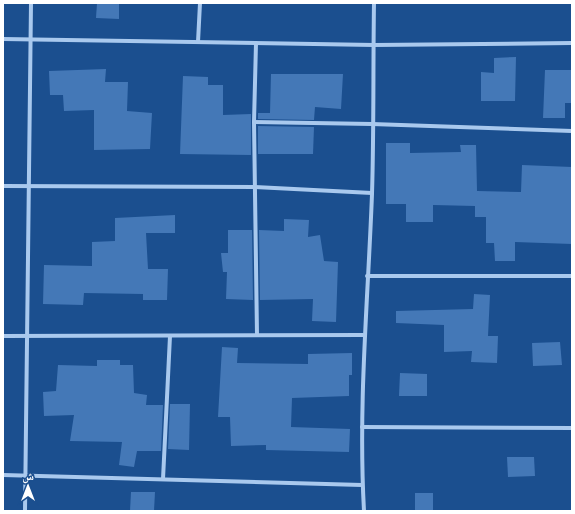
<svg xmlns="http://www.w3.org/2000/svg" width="575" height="514" viewBox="0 0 575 514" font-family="Signika,'Noto Naskh Arabic',sans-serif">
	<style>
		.building { fill: #4478b7 }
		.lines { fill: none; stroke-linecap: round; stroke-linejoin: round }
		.minor { stroke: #a9c9ee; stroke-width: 4 }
	</style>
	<rect width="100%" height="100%" fill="#1b4f8f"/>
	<g class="building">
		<path d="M97 3H119V19L96 18Z"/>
		<path d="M516 57 515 101H481V72L494 73V58Z"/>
		<path d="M106 69 105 82H128L127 111 152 113 150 149 94 150V110L64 111 63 95H50L49 71Z"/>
		<path d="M545 70H572V103H565V118H543Z"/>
		<path d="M271 74H343L341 109 315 107 314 120 258 119V113H270Z"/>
		<path d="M183 76 208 77V85H223V115L251 114V155L180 154Z"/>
		<path d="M258 126 314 127 313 154H258Z"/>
		<path d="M386 143H410V153L461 152 460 145H476L477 191 521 192 522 165 572 167V244L515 242V261H495L494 243H486V217H475V206L433 205V222H406V204H386Z"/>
		<path d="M175 215V233H146L148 269H168L167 300H143V294L84 293 83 305 43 304 44 265 92 266V242L115 241V218Z"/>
		<path d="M284 219 309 220 308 237 320 235 324 261 338 262 336 322 312 321 313 299 260 300 259 230 284 231Z"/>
		<path d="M228 230H252L253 300 226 299 227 272H223L221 253H228Z"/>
		<path d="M474 294 490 295 488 336H498L497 363 471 362 472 351 444 352V325L396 323V311L473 309Z"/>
		<path d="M560 342 562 365 533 366 532 343Z"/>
		<path d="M222 347 238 348 237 363 308 364V354L352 353V375H349V396L292 398 291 427 350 429 349 452 266 450V445L231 446 230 417H218Z"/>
		<path d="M97 360H120V365H133L134 393 147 395 146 405H163L161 451H137L134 467 119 465 122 442 70 441 74 415 44 416 43 392 56 391 58 365 97 366Z"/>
		<path d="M400 373 427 374V396H399Z"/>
		<path d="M170 404H190L189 450 168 449Z"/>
		<path d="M507 457H534L535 476 508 477Z"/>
		<path d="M131 492H155L154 511H130Z"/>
		<rect x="415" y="493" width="18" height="18"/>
	</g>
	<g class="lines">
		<g class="minor">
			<path d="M3 39 374 45 572 43"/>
			<path d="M198 42 200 3"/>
			<path d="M256 43 254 122 257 335"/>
			<path d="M254 122 372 124 572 131"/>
			<path d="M3 186 255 187 372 193"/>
			<path d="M367 276H572"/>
			<path d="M3 336 363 335"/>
			<path d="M362 427 572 428"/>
			<path d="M3 475 362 485"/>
			<path d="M163 479 170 336"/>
			<path d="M25 511 31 3"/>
			<path d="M364 511C358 404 368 300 372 194 374 130 373 66 374 3"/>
		</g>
	</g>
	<rect width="575" height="514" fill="none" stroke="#ffffff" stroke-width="8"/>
	<g transform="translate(28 486)" stroke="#1b4f8f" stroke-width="3" paint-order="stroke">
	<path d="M0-3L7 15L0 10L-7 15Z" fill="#ffffff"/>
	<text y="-6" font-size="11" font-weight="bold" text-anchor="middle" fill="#ffffff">ش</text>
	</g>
</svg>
